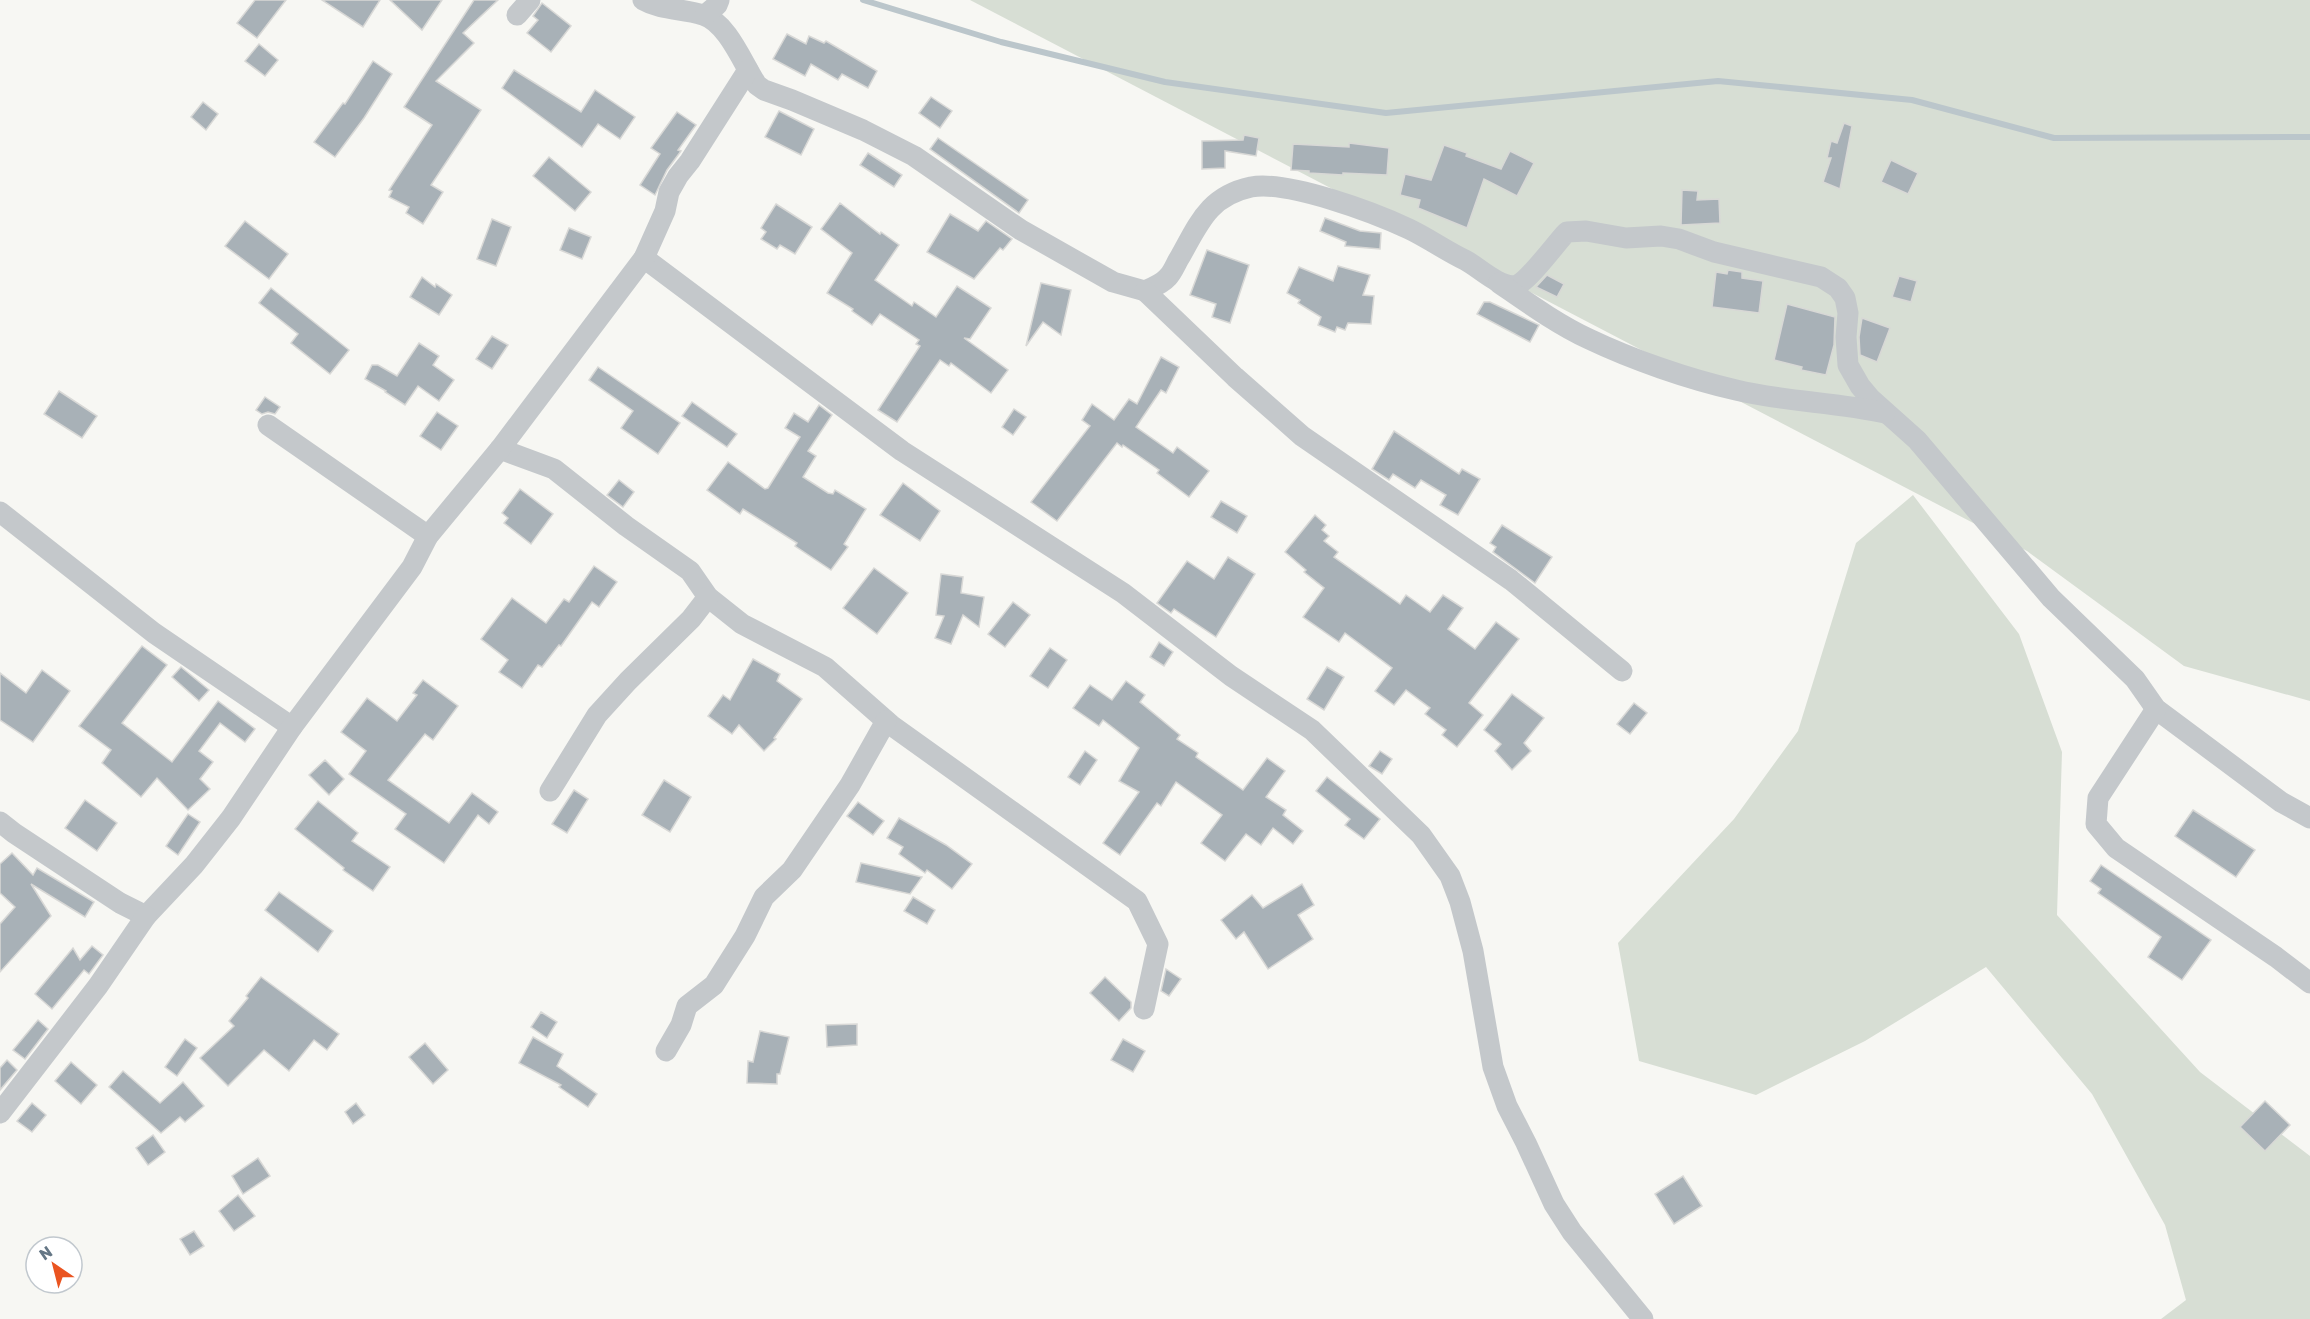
<svg xmlns="http://www.w3.org/2000/svg" width="2310" height="1319" viewBox="0 0 2310 1319" font-family="Rubik,sans-serif">
	<style>
		.green { fill: #d7ded4 }
		.lines { fill: none; stroke-linecap: round; stroke-linejoin: round }
		.stream { stroke: #bbc6cb; stroke-width: 6 }
		.building { fill: #a8b1b7; stroke: #d8d8d6; stroke-width: 1.5 }
		.minor { stroke: #c4c8cb; stroke-width: 21 }
	</style>
	<rect width="100%" height="100%" fill="#f7f7f3"/>
	<g class="green">
		<path d="M970 0H2310V701L2184 666 2027 551Z"/>
		<path d="M1913 495 2019 634 2062 752 2057 915 2200 1072 2310 1156V1319H2161L2186 1300 2165 1225 2092 1094 1986 967 1865 1041 1756 1095 1639 1061 1618 943 1734 819 1798 731 1856 543Z"/>
	</g>
	<g class="lines">
		<path class="stream" d="M863 0 1001 42 1165 82 1386 113 1718 81 1912 100 2054 138 2310 137"/>
	</g>
	<g class="building">
		<path d="M255 0H286L257 38 237 23Z"/>
		<path d="M322 0H380L363 27Z"/>
		<path d="M390 0H442L422 30Z"/>
		<path d="M474 0H498L463 33 474 43 436 81 481 110 431 185 443 192 423 224 406 213 409 207 389 197 392 191 389 190 432 125 404 107Z"/>
		<path d="M542 3 571 26 551 52 527 33 538 20 533 16Z"/>
		<path d="M787 34 806 44 809 36 824 43 826 41 877 71 868 88 842 74 838 80 811 64 805 76 773 59Z"/>
		<path d="M259 44 278 60 265 76 245 61Z"/>
		<path d="M373 61 392 74 364 118 335 157 314 142 343 103 345 104Z"/>
		<path d="M514 70 581 112 595 90 635 117 620 139 598 124 582 147 502 88Z"/>
		<path d="M931 97 952 111 940 128 919 113Z"/>
		<path d="M203 102 218 114 206 130 191 117Z"/>
		<path d="M779 111 814 129 801 155 765 137Z"/>
		<path d="M677 112 696 125 678 150 681 151 667 170 655 195 640 185 660 154 651 148Z"/>
		<path d="M1844 123 1852 126 1840 189 1823 182 1831 158H1827L1831 141 1837 143Z"/>
		<path d="M1244 135 1259 138 1256 156 1225 151V168L1202 169V141L1243 140Z"/>
		<path d="M938 138 1028 200 1019 213 930 149Z"/>
		<path d="M1349 143 1389 148 1387 175 1343 173V175L1309 173V171L1291 170 1293 144 1349 147Z"/>
		<path d="M1444 145 1467 153 1466 156 1501 169 1510 151 1534 163 1517 196 1484 179 1467 228 1418 208 1420 200 1400 195 1405 174 1431 180Z"/>
		<path d="M868 153 902 175 894 187 860 165Z"/>
		<path d="M549 157 591 192 575 211 533 176Z"/>
		<path d="M1891 160 1918 173 1908 194 1881 182Z"/>
		<path d="M1682 190 1698 191 1697 200 1719 199 1720 223 1681 225Z"/>
		<path d="M840 203 880 234 881 232 899 245 875 280 912 306 914 302 936 317 957 286 991 308 970 339 964 338 1008 370 991 393 951 363 949 366 940 360 897 422 878 410 920 346 916 344 919 340 880 314 872 325 852 311 853 309 827 293 852 253 821 229Z"/>
		<path d="M776 204 812 227 795 254 780 245 777 249 761 239 766 232 761 228Z"/>
		<path d="M950 214 978 231 986 221 1012 239 1003 250 1000 248 974 279 927 252Z"/>
		<path d="M1325 218 1360 231 1381 233 1380 249 1345 246 1346 242 1320 231Z"/>
		<path d="M492 219 511 227 496 266 477 259Z"/>
		<path d="M245 221 288 254 269 279 225 246Z"/>
		<path d="M569 228 591 237 582 259 560 250Z"/>
		<path d="M1207 250 1249 265 1230 323 1212 317 1216 304 1190 295Z"/>
		<path d="M1338 266 1370 275 1363 295 1374 296 1371 324 1348 323 1345 330 1337 327 1335 332 1318 325 1321 317 1298 303 1300 300 1287 293 1299 267 1333 281Z"/>
		<path d="M1728 270 1742 272V278L1763 281 1759 313 1712 307 1716 272 1727 274Z"/>
		<path d="M1547 275 1564 284 1557 297 1536 287Z"/>
		<path d="M1899 276 1917 281 1911 302 1892 297Z"/>
		<path d="M422 277 435 287 436 284 452 295 439 315 410 297Z"/>
		<path d="M1041 283 1071 290 1061 335 1043 322 1026 346Z"/>
		<path d="M271 288 349 350 330 374 291 343 298 334 259 303Z"/>
		<path d="M1484 302H1490L1539 325 1530 342 1477 314Z"/>
		<path d="M1787 304 1835 317 1834 345 1826 375 1801 370 1802 367 1774 360Z"/>
		<path d="M1862 318 1890 328 1877 362 1860 355 1859 337Z"/>
		<path d="M492 336 508 345 492 369 476 359Z"/>
		<path d="M419 343 439 356 433 365 454 380 439 401 418 386 405 405 385 392 386 391 365 379 372 365H378L397 376Z"/>
		<path d="M1161 357 1179 367 1166 393 1161 390 1136 427 1173 453 1177 447 1209 471 1189 497 1157 473 1159 470 1123 445 1122 447 1117 443 1057 521 1031 502 1090 426 1082 420 1092 404 1114 420 1129 399 1137 404Z"/>
		<path d="M598 367 680 423 658 454 621 428 633 411 589 380Z"/>
		<path d="M59 391 97 416 82 438 44 414Z"/>
		<path d="M265 397 280 407 275 414 268 412 262 414 256 410Z"/>
		<path d="M692 402 737 434 727 447 682 416Z"/>
		<path d="M819 405 832 415 808 451 816 456 803 477 828 493 833 494 835 490 866 509 844 544 848 547 831 570 795 546 797 543 743 509 740 514 707 490 728 462 765 489 768 488 800 437 785 428 794 413 808 422Z"/>
		<path d="M1014 409 1026 417 1013 435 1002 427Z"/>
		<path d="M437 412 458 426 441 450 420 436Z"/>
		<path d="M1394 431 1459 474 1462 469 1480 479 1458 515 1440 505 1446 495 1421 480 1415 488 1393 474 1389 480 1372 469Z"/>
		<path d="M619 480 634 492 623 507 607 495Z"/>
		<path d="M903 483 940 511 920 541 880 515Z"/>
		<path d="M520 489 553 514 531 544 504 523 508 518 502 513Z"/>
		<path d="M1221 501 1247 516 1237 533 1211 517Z"/>
		<path d="M1315 515 1326 525 1322 530 1329 536 1324 541 1338 552 1334 557 1400 604 1406 595 1430 612 1443 595 1463 608 1448 629 1475 649 1496 622 1519 639 1469 703 1483 715 1457 747 1442 735 1446 730 1425 714 1430 708 1406 690 1394 705 1375 691 1392 668 1345 633 1339 642 1303 617 1324 588 1304 572 1306 570 1285 552Z"/>
		<path d="M1502 525 1552 557 1535 583 1493 552 1496 547 1490 543Z"/>
		<path d="M1228 557 1255 574 1216 637 1174 609 1171 613 1157 603 1187 561 1214 579Z"/>
		<path d="M594 566 617 582 599 607 592 602 561 646 559 645 542 667 538 665 522 688 499 672 508 660 481 639 512 598 546 623 564 599 569 602Z"/>
		<path d="M874 568 908 593 877 634 843 608Z"/>
		<path d="M941 574 963 577 961 593 984 597 979 627 963 615 951 644 935 638 944 616 936 615Z"/>
		<path d="M1013 602 1030 615 1005 647 988 634Z"/>
		<path d="M1159 642 1173 652 1164 666 1150 657Z"/>
		<path d="M142 646 167 665 122 723 172 762 218 701 255 729 245 742 220 723 199 751 213 762 200 779 210 789 188 810 157 778 141 797 102 763 111 750 79 726Z"/>
		<path d="M1050 648 1067 660 1048 688 1030 676Z"/>
		<path d="M753 659 780 674 777 681 802 699 774 738 776 739 764 751 739 725 732 734 708 716 723 695 730 700Z"/>
		<path d="M181 667 209 690 199 701 172 677Z"/>
		<path d="M1327 667 1344 677 1324 710 1307 699Z"/>
		<path d="M42 670 70 691 33 742 0 720V673L26 693Z"/>
		<path d="M423 680 458 706 433 740 425 734 388 780 449 823 472 793 498 812 489 824 478 815 444 863 395 829 406 814 349 774 366 751 341 732 367 698 397 721 417 695 413 693Z"/>
		<path d="M1126 681 1145 695 1140 702 1180 735 1177 739 1198 753 1196 757 1243 790 1267 758 1285 771 1266 797 1286 810 1283 815 1303 831 1293 844 1273 828 1261 845 1246 834 1225 861 1201 843 1222 815 1176 782 1161 806 1157 803 1120 855 1103 843 1139 792 1119 781 1139 748 1103 720 1099 726 1073 708 1090 685 1112 700Z"/>
		<path d="M1512 694 1544 718 1524 743 1531 751 1512 770 1495 751 1501 744 1484 730Z"/>
		<path d="M1634 703 1647 713 1630 734 1617 724Z"/>
		<path d="M1085 751 1097 760 1080 785 1068 777Z"/>
		<path d="M1380 751 1392 759 1382 774 1369 766Z"/>
		<path d="M325 760 344 779 329 795 309 775Z"/>
		<path d="M1327 777 1380 819 1364 839 1345 825 1350 819 1316 791Z"/>
		<path d="M664 780 691 797 670 832 642 815Z"/>
		<path d="M574 790 588 799 567 833 552 824Z"/>
		<path d="M85 800 117 823 97 851 65 828Z"/>
		<path d="M318 801 358 833 352 841 390 867 373 891 343 870 344 868 295 829Z"/>
		<path d="M858 802 884 821 873 835 847 816Z"/>
		<path d="M2193 810 2255 850 2236 877 2175 836Z"/>
		<path d="M188 814 200 822 178 855 166 846Z"/>
		<path d="M899 818 946 845 972 864 952 889 927 870 925 873 899 854 903 847 887 838Z"/>
		<path d="M12 853 33 875 37 868 94 902 85 917 31 884 51 916 0 972V924L15 907 0 893V864Z"/>
		<path d="M861 863 892 870 922 877 910 894 856 882Z"/>
		<path d="M2101 865 2211 940 2182 980 2148 957 2161 937 2098 893 2101 889 2090 881Z"/>
		<path d="M1302 884 1314 905 1298 915 1313 939 1268 969 1244 932 1236 939 1221 920 1252 895 1263 908Z"/>
		<path d="M279 892 333 931 318 952 265 910Z"/>
		<path d="M913 897 935 910 927 924 904 911Z"/>
		<path d="M92 946 103 955 89 974 84 970 52 1009 35 994 73 948 80 960Z"/>
		<path d="M1166 969 1181 979 1169 996 1161 991Z"/>
		<path d="M261 977 339 1034 327 1050 314 1040 289 1071 264 1050 228 1086 200 1058 234 1026 229 1021 248 998 246 996Z"/>
		<path d="M1105 977 1131 1002V1008L1119 1021 1090 993Z"/>
		<path d="M541 1012 557 1022 547 1038 531 1027Z"/>
		<path d="M38 1020 48 1029 25 1059 13 1050Z"/>
		<path d="M857 1024V1045L827 1047 826 1025Z"/>
		<path d="M760 1031 789 1037 780 1074H777V1084L747 1083 748 1061 753 1062Z"/>
		<path d="M533 1037 563 1054 557 1066 597 1094 588 1107 559 1087 561 1085 519 1063Z"/>
		<path d="M185 1039 197 1048 177 1076 165 1067Z"/>
		<path d="M1123 1039 1145 1051 1133 1072 1111 1060Z"/>
		<path d="M425 1043 448 1070 433 1084 409 1057Z"/>
		<path d="M7 1060 17 1070 0 1090V1068Z"/>
		<path d="M71 1062 97 1085 81 1104 55 1081Z"/>
		<path d="M123 1071 160 1103 183 1082 204 1106 185 1122 180 1117 161 1133 109 1087Z"/>
		<path d="M2265 1101 2290 1125 2265 1151 2240 1127Z"/>
		<path d="M32 1103 46 1115 32 1132 17 1121Z"/>
		<path d="M356 1103 365 1115 353 1124 345 1112Z"/>
		<path d="M153 1135 165 1152 148 1165 136 1148Z"/>
		<path d="M258 1158 270 1176 243 1194 232 1176Z"/>
		<path d="M1683 1176 1702 1206 1674 1224 1655 1194Z"/>
		<path d="M238 1195 255 1216 234 1231 219 1211Z"/>
		<path d="M194 1231 204 1246 190 1255 180 1239Z"/>
	</g>
	<g class="lines">
		<g class="minor">
			<path d="M643 0C662 11 683 8 703 15 728 23 743 64 757 85L764 90 792 100 863 130 914 156 1021 230 1113 282 1145 291C1152 288 1163 283 1168 277 1173 272 1176 263 1180 257 1199 223 1209 196 1251 187 1288 180 1375 213 1409 229 1428 238 1446 251 1465 260 1479 267 1501 290 1517 285 1528 281 1555 245 1564 235L1567 232 1586 231 1626 238 1661 236 1679 239 1714 252 1821 277 1838 288 1845 298 1848 313 1846 337 1848 365 1860 386 1870 398 1917 440 2051 598 2135 679 2156 709 2281 802 2310 818"/>
			<path d="M517 15 530 0"/>
			<path d="M705 15 717 5 719 0"/>
			<path d="M644 258 902 451 1123 593 1231 676 1312 730 1421 835 1450 876 1460 902 1473 951 1493 1067 1507 1106 1526 1143 1554 1204 1572 1232 1643 1319"/>
			<path d="M1499 283C1528 303 1557 324 1589 339 1633 360 1688 379 1736 390 1785 402 1836 402 1885 413"/>
			<path d="M1145 291 1235 377 1302 436 1511 580 1622 671"/>
			<path d="M268 425 428 536"/>
			<path d="M500 449 554 469 626 526 690 571 708 597 742 624 825 667 891 725 1137 901 1158 944 1144 1009"/>
			<path d="M0 512 154 633 292 727"/>
			<path d="M2156 709 2098 798 2096 824 2116 848 2276 957 2310 983"/>
			<path d="M550 791 597 715 628 681 691 619 708 597"/>
			<path d="M0 822 14 833 120 903 146 916 194 865 231 818 292 727 412 567 428 536 500 449 644 258 665 211 669 192 678 176 690 161 748 70"/>
			<path d="M666 1051 681 1025 687 1006 714 985 745 936 764 897 792 870 850 785 886 721"/>
			<path d="M0 1113 98 986 146 916"/>
		</g>
	</g>
	<g transform="translate(54 1265) rotate(325)"><circle r="28" fill="#ffffff" stroke="#c1c8ce" stroke-width="1.5"/>
	<path d="M0-4.5L10 22L0 15L-10 22Z" fill="#ea5420"/>
	<text y="-9" font-size="16" font-weight="bold" text-anchor="middle" fill="#647685">N</text>
	</g>
</svg>
